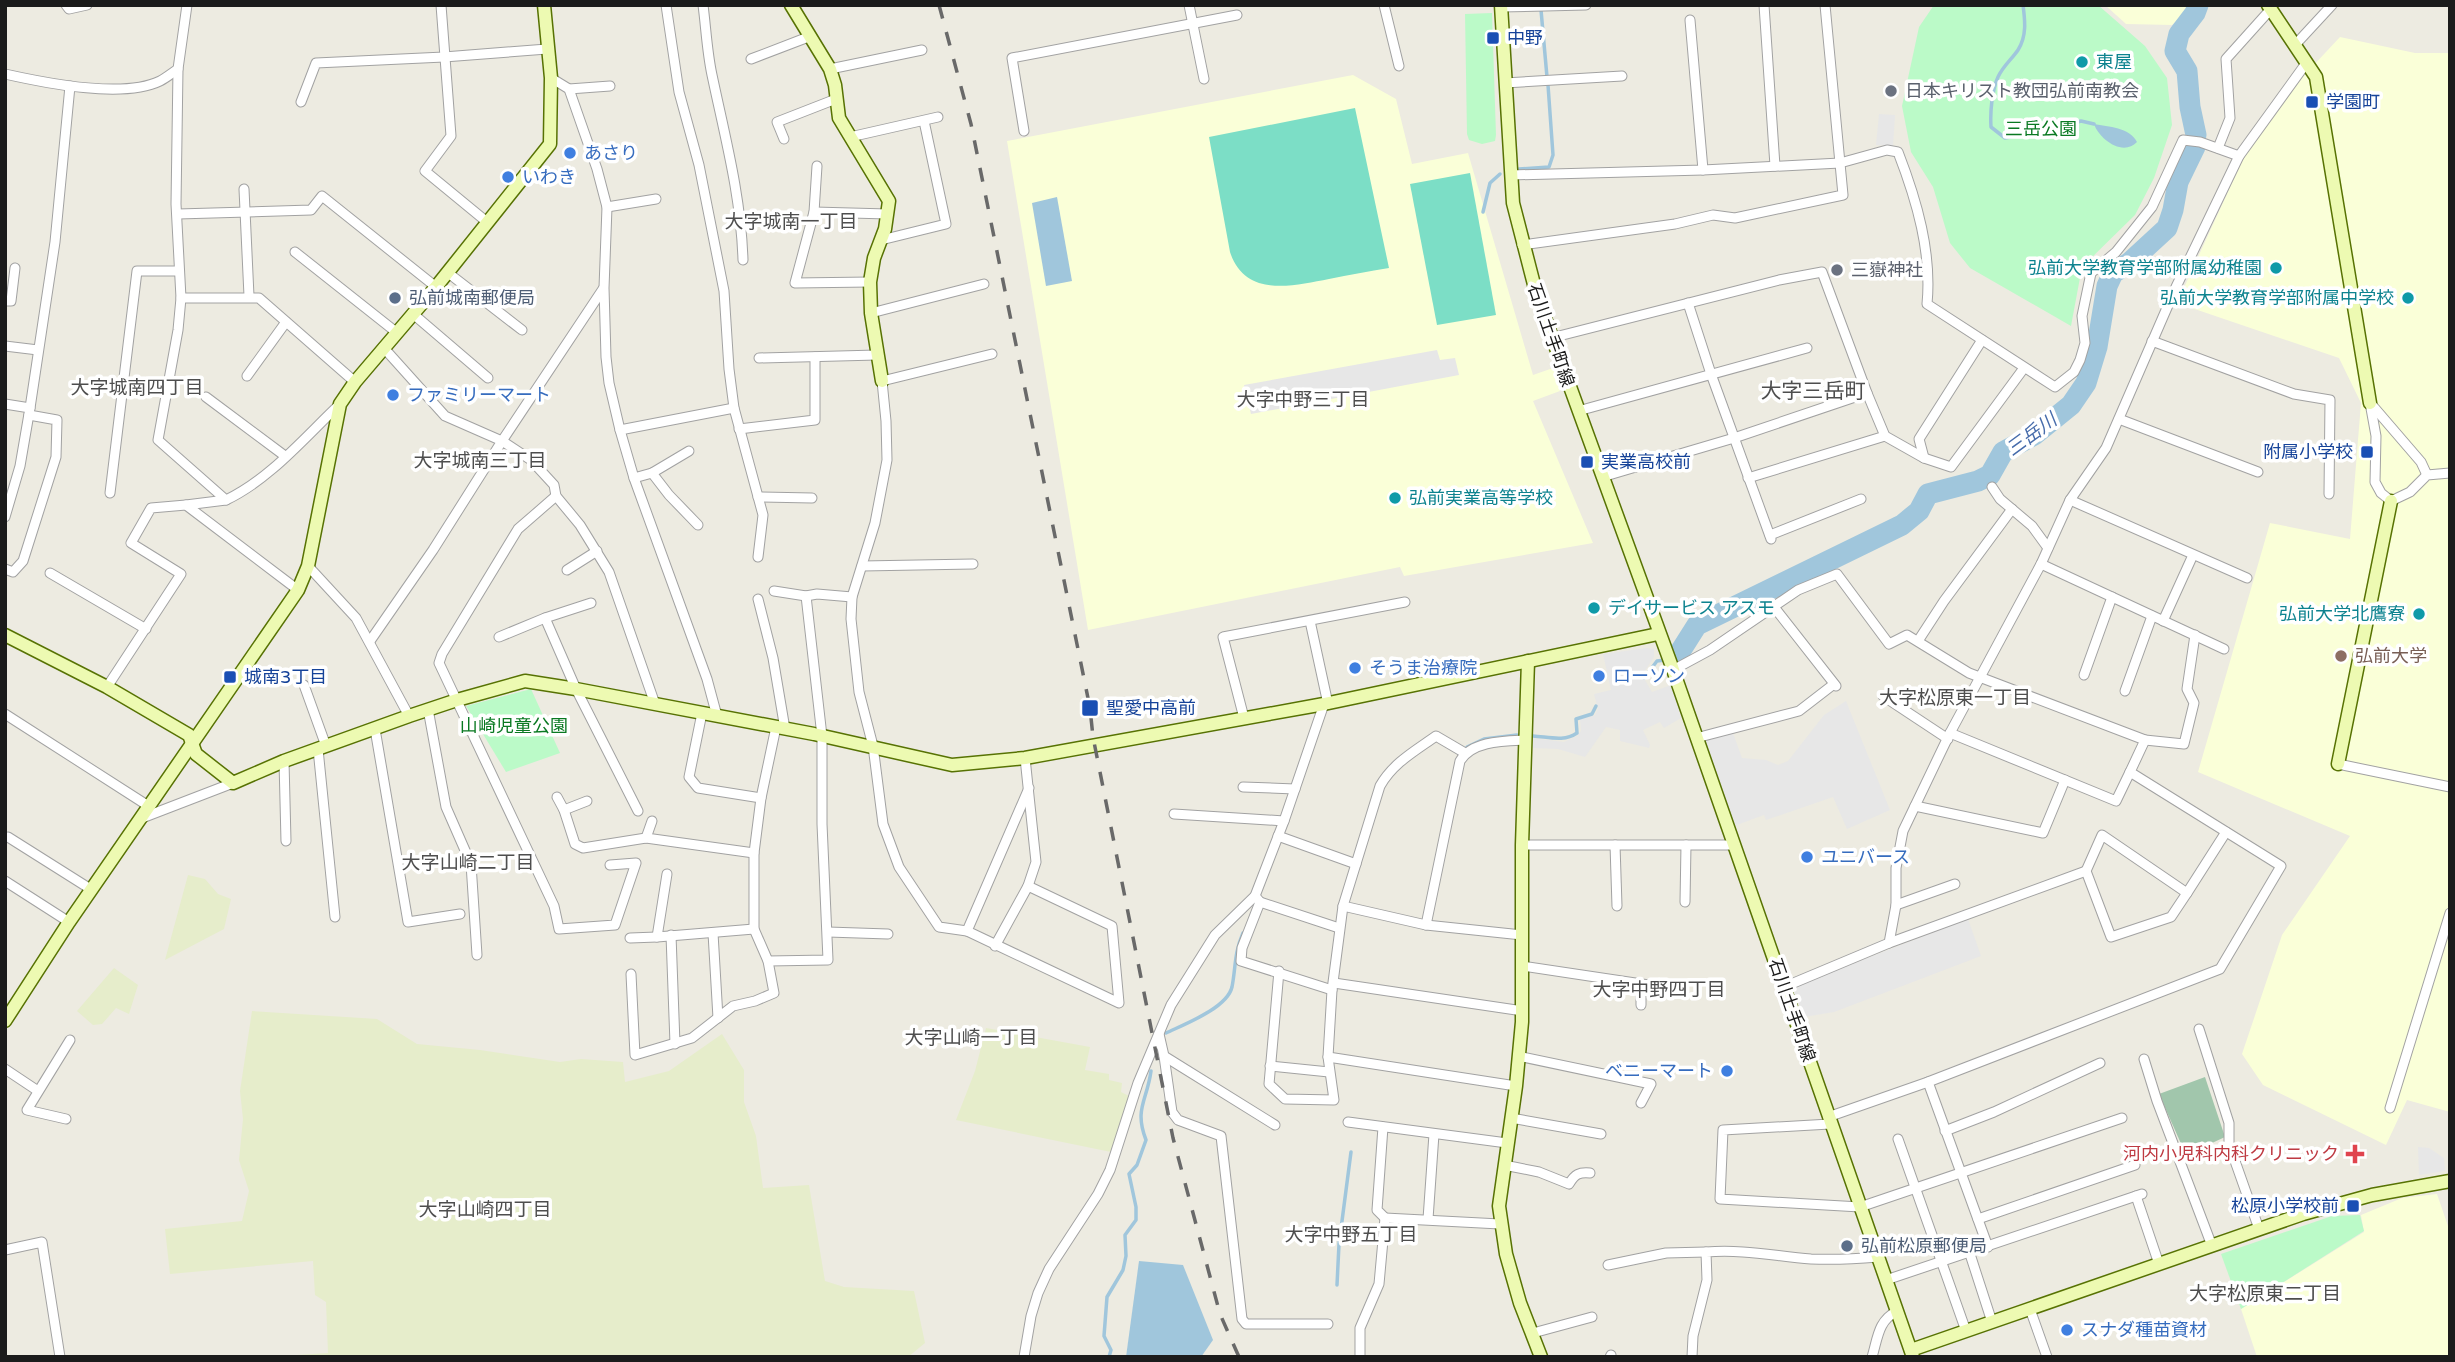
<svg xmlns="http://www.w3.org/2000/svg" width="2455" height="1362" viewBox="0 0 2455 1362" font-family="'Varela Round','Noto Sans JP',sans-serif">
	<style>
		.education { fill: #faffd8 }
		.farmland { fill: #e6edcb }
		.cemetery { fill: #a1c6ac }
		.park { fill: #bbfac8 }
		.pitch { fill: #7cdec6 }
		.parking { fill: #e7e7e7 }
		.water { fill: #a0c6dc }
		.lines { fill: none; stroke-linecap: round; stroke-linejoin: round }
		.stream { stroke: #a0c6dc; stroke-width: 3.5 }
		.river { stroke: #a0c6dc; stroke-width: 21 }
		.street-casing { stroke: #a2a2a2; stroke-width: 11 }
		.secondary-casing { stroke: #577203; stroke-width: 15 }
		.street { stroke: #fff; stroke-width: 9 }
		.secondary { stroke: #edfab2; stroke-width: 12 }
		.rail { stroke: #696969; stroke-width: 3.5; stroke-dasharray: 14 14; stroke-linecap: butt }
		.transit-dot { fill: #1a4fb4; stroke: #fff; stroke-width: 2.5 }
		.culture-dot { fill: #0f9aa8; stroke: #fff; stroke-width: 2.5 }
		.worship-dot { fill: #6b7280; stroke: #fff; stroke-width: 2.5 }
		.shop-dot { fill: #3f7fe0; stroke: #fff; stroke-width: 2.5 }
		.service-dot { fill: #5c6f8a; stroke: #fff; stroke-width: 2.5 }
		.education-dot { fill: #8d6e63; stroke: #fff; stroke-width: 2.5 }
		.health-dot { fill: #e0444e; stroke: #fff; stroke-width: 2.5 }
		.labels { text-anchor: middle; stroke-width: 7; stroke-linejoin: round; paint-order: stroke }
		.transit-label { font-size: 18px; fill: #164399; stroke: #fff; text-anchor: start }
		.culture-label { font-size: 18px; fill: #0d838f; stroke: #fff; text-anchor: start }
		.worship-label { font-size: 18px; fill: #5b616d; stroke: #fff; text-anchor: start }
		.park-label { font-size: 18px; fill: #0a7922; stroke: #fff }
		.shop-label { font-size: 18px; fill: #366cbe; stroke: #fff; text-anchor: start }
		.service-label { font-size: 18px; fill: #4e5e75; stroke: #fff; text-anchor: start }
		.street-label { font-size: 18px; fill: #1b1b1b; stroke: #fff }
		.education-label { font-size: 18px; fill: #785e54; stroke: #fff; text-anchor: start }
		.health-label { font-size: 18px; fill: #be3a42; stroke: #fff; text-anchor: end }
		.neighbourhood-label { font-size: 19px; fill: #4e4e4e; stroke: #fff }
		.water-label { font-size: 19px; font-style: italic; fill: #476cab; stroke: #fff }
		.quarter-label { font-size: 21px; fill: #4e4e4e; stroke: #fff }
	</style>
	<rect width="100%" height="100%" fill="#edebe1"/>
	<g class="education">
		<path d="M2105 5H2186V12L2172 25 2126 24Z"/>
		<path d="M2340 37 2415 53H2450V1112L2407 1100 2386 1145 2263 1085 2242 1054 2282 935 2350 836 2198 772 2270 523 2350 539 2361 403 2339 358 2177 303 2243 159 2297 83Z"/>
		<path d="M1353 75 1396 99 1412 164 1468 153 1533 375 1553 368 1560 391 1533 401 1593 543 1404 576 1400 567 1088 630 1007 141Z"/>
		<path d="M2437 1194 2450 1232V1357H2257L2241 1309 2364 1232 2361 1215 2402 1198Z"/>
	</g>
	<g class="farmland">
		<path d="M188 875 205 879 218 894 231 899 224 929 165 960Z"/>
		<path d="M114 968 138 985 129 1014 116 1008 102 1024 93 1025 77 1011Z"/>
		<path d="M252 1011 377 1019 417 1044 480 1050 560 1062 581 1059 623 1062 625 1082 669 1071 722 1034 744 1070V1102L756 1136 763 1188 809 1185 825 1281 844 1287 914 1291 925 1343 908 1357H266L328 1353 326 1302 315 1295 313 1261 170 1274 165 1229 242 1221 249 1191 239 1160 243 1119 240 1091Z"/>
		<path d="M986 1028 1090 1047 1085 1070 1109 1074V1080L1122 1083 1121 1092 1129 1096 1111 1152 956 1120 975 1071Z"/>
	</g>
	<path class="cemetery" d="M2205 1077 2225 1137 2186 1155 2159 1094Z"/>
	<g class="park">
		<path d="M1934 5H2098L2145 46 2167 78 2172 125 2154 178 2135 215 2082 267 2071 326 1970 268 1950 243 1933 187 1911 152 1902 106 1919 27Z"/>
		<path d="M1492 13 1496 135 1495 141 1482 144 1469 140 1467 134 1465 14Z"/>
		<path d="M531 689 560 753 506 772 466 706Z"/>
		<path d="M2360 1215 2364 1231 2241 1309 2221 1254 2332 1216Z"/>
	</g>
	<g class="pitch">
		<path d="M1355 108 1389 268C1369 271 1349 275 1329 279 1292 286 1245 298 1230 252L1209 137Z"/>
		<path d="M1470 173 1496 315 1437 325 1410 184Z"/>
	</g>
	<g class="parking">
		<path d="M1879 114 1895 115 1893 146 1876 145Z"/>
		<path d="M1437 350 1440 360 1455 358 1459 375 1251 414 1244 385Z"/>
		<path d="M1647 648 1654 649V657L1642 675 1652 692 1671 685 1681 718 1664 728 1660 722 1643 730 1650 745 1649 748 1620 741V730L1606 727 1585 757 1558 749 1533 748V738L1564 742 1577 736 1581 731 1580 719 1595 715 1598 709 1594 694 1611 690 1603 654Z"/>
		<path d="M1846 701 1890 810 1847 829 1833 797 1766 820 1764 815 1734 826 1704 739 1733 733 1742 758 1766 760 1778 765 1788 761 1824 715Z"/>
		<path d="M1968 919 1981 956 1834 1012 1804 1017 1794 992 1800 984Z"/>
		<path d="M2418 1147 2429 1148 2444 1158 2445 1171 2419 1175Z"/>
	</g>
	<g class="water">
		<path d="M2094 124C2109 127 2129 127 2137 142 2123 157 2099 139 2094 124Z"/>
		<path d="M1057 197 1072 281 1046 286 1032 203Z"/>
		<path d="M1139 1261 1183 1265 1213 1340 1201 1357H1126Z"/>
	</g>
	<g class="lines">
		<g class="stream">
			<path d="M2023 5C2025 20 2027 36 2018 50 2012 59 2003 66 1998 77 1992 90 1990 112 1991 127L2005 138 2064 126 2081 121 2094 124"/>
			<path d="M1541 10 1547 77"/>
			<path d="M1519 169 1549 167 1553 155 1548 85"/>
			<path d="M1483 212 1490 183 1500 174"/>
			<path d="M1644 678 1657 661 1665 660"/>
			<path d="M1533 736C1549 737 1564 742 1577 733L1576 719 1592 714 1596 706"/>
			<path d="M1467 747 1484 739 1517 735"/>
			<path d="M1166 1033C1185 1024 1227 1008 1232 987 1236 966 1234 954 1243 933"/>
			<path d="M1337 1285 1339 1244 1351 1152"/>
			<path d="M1109 1357 1111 1350 1104 1336 1107 1297 1123 1270 1126 1256 1125 1235 1136 1220V1207L1129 1174 1137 1165 1146 1140C1134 1109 1147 1101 1151 1071"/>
		</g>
		<g class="river">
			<path d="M2196 135 2190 107 2187 71 2175 51 2179 34 2195 13 2198 5"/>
			<path d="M1678 655 1697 625 1902 525 1919 511 1928 494 1978 481 1990 475 2003 452 2034 435 2071 405 2086 383 2097 347 2107 286 2113 273 2129 263 2167 228 2173 210 2178 182 2195 147"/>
		</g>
		<defs>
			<g id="street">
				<path d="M66 5 69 9 87 5"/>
				<path d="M187 5 178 69 176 204 181 298 178 330 158 440 226 500C270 479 304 438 340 404"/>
				<path d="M441 5 451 136 425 171 487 222"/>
				<path d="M666 5 679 92 699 165 724 291 729 369 734 408 763 515 758 557"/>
				<path d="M703 5C706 28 707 52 712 75 725 137 741 196 743 260"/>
				<path d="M1189 5 1204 79"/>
				<path d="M1384 5 1399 66"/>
				<path d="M1764 5 1775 166"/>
				<path d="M1501 7 1586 5"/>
				<path d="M1690 20 1703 170"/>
				<path d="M2295 45 2332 5"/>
				<path d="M751 59 811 36"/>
				<path d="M830 69 922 50"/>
				<path d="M5 74C45 83 123 99 160 81 166 78 172 73 178 69"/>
				<path d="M551 78 569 89 597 169 607 207 604 288 606 357 609 383 620 430 634 478 707 679 717 716"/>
				<path d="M1505 83 1622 76"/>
				<path d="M569 89 610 86"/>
				<path d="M301 102 316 63 444 57 547 49"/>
				<path d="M1024 131 1012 58 1237 15"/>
				<path d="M850 137 938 117"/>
				<path d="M784 139 777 122 836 99"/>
				<path d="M2218 148 2230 118 2226 59 2270 10"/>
				<path d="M817 166 814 212 795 283 870 282"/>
				<path d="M1511 175 1703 170 1840 163 1887 150 1898 152C1917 201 1932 253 1927 304L2055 387 2074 372 2080 360 2085 343 2082 316 2091 273 2116 252 2152 207 2183 140 2200 142 2239 156"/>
				<path d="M244 189 249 296"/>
				<path d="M607 207 656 199"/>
				<path d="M814 212 888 214"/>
				<path d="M178 214 311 210 322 196 436 287"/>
				<path d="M881 240 946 224 924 121"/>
				<path d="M1522 245 1675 224 1713 215 1735 218 1843 195 1825 5"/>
				<path d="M295 252 396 332"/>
				<path d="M447 272 522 330"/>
				<path d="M181 298H259L355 382"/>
				<path d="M5 301H11L15 268"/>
				<path d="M1688 303 1711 374 1771 539"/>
				<path d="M412 313 488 378"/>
				<path d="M871 313 984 284"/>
				<path d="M1551 338 1779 280 1822 272 1867 393 1734 438 1602 477"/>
				<path d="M2152 341 2294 394 2330 400 2329 494"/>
				<path d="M5 346 38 350"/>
				<path d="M383 347 445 416 502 441 531 460 554 485 556 496 580 525 609 572 655 704"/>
				<path d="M759 358 877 355"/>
				<path d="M247 376 286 322"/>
				<path d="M1867 393 1885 436 1924 458 1951 467 2024 368"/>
				<path d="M206 397 285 456"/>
				<path d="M2370 403 2376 436 2375 482 2381 493 2391 501 2410 492 2427 475 2450 473"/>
				<path d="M5 404 30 408"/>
				<path d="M2372 405 2421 462 2427 475"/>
				<path d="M1578 411 1807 348"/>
				<path d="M2119 419 2258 472"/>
				<path d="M739 429 815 420V357"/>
				<path d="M620 430 734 408"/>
				<path d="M1924 458 1919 439 1982 340"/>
				<path d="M652 473 669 495 698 525"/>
				<path d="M634 478 652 473 689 451"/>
				<path d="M1748 478 1885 436"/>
				<path d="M1992 487 2000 499 2032 526 2048 548"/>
				<path d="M110 493 137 271H178"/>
				<path d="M556 496 518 529 442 654 439 663 554 906 559 929 615 925 636 863 610 865"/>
				<path d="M758 497 812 498"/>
				<path d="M2070 500 2247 578"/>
				<path d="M186 505 226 500"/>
				<path d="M5 517 20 466 30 408 55 242 70 86"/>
				<path d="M1770 535 1861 499"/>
				<path d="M2041 564 2224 649"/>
				<path d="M308 566 356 618 409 716"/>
				<path d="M862 566 973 564"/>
				<path d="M5 569 13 572 23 561 56 457 57 420 29 415"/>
				<path d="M567 570 597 551"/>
				<path d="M50 573 146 629"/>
				<path d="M774 591 806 596"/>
				<path d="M758 599 773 658 785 729"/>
				<path d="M1774 607 1836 686"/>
				<path d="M545 618 576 689 638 811"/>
				<path d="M1310 621 1328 704"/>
				<path d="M2163 621 2193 555"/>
				<path d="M499 637 545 618 591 603"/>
				<path d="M370 641 433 550 502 441 603 289"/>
				<path d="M1918 641 1944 601 2012 509"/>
				<path d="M1673 670 1710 650 1798 590 1837 574 1889 644 1907 635 1969 673 2145 740 2130 772 2281 866 2220 969 1928 1082 1828 1117"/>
				<path d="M2084 675 2112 597"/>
				<path d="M304 685 326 746"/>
				<path d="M107 687 181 574 131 543 151 508 186 505 298 590"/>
				<path d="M2125 691 2152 616"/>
				<path d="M1883 696 1948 739"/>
				<path d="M428 709 446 807 471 864 477 955"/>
				<path d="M702 713 689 777 698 788 761 798"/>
				<path d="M5 714 150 807"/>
				<path d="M1244 718 1223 637 1405 602"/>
				<path d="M375 729 408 922 460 914"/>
				<path d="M1950 733 2116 801 2130 772"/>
				<path d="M1696 738 1799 711 1834 684"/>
				<path d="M2145 740 2184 744 2194 703 2187 689 2195 635"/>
				<path d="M318 749 335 917"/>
				<path d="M1465 753 1436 736C1415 751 1393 763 1380 786L1343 906 1426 925 1522 935"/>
				<path d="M284 761 286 841"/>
				<path d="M2338 764 2450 787"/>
				<path d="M1243 787 1295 789"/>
				<path d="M557 797 564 810 575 844 583 848 646 838 754 853"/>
				<path d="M1915 806 2043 833 2065 780"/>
				<path d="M564 810 587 801"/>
				<path d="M1174 814 1284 821"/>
				<path d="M142 818 233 783"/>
				<path d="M2102 835 2187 893 2171 917 2111 937 2086 871Z"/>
				<path d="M1278 836 1356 864"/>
				<path d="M8 837 92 890"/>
				<path d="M646 838 652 821"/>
				<path d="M1522 845H1734"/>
				<path d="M1615 845 1617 906"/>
				<path d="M667 874 657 937 754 929"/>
				<path d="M5 881 69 922"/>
				<path d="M1028 886 1112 926 1119 1003 967 931 1029 788"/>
				<path d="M2187 893 2226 832"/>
				<path d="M1255 896 1260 902 1242 948 1241 961 1332 990"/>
				<path d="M1260 902 1339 928"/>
				<path d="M1685 902 1686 845"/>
				<path d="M1896 905 1955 884"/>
				<path d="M1426 925 1460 761C1472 741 1503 741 1525 740"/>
				<path d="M967 931 939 927 899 867 883 824 873 746 859 692 851 619 852 597 875 523 887 460 886 421 882 381 992 354"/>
				<path d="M828 932 888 934"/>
				<path d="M713 933 718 1018"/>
				<path d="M671 935 675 1044"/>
				<path d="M630 938 657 937"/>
				<path d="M1889 943 2086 871"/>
				<path d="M995 946 1028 886 1036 862 1025 758"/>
				<path d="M768 961 828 960 822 824V736L806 596 817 594 852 597"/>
				<path d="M1522 966 1662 987"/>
				<path d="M1279 971 1269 1084 1285 1099 1334 1100 1328 1057 1332 990 1343 906"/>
				<path d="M631 974 635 1055 692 1038 733 1006 755 1001 774 993 768 961 754 929V853L761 798 776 727"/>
				<path d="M1334 983 1523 1011"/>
				<path d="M1784 987 1889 943 1896 905V868L1903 831 1950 733 2041 564 2070 500 2106 448 2176 287 2239 156 2307 62"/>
				<path d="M1641 1005V984"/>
				<path d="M2199 1029 2229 1123V1144L2259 1229"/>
				<path d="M1159 1034 1164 1056 1172 1112 1178 1120 1221 1136 1242 1319 1246 1324H1328"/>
				<path d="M1164 1056 1275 1125"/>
				<path d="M1518 1056 1651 1084 1641 1103"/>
				<path d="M1328 1057 1516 1086"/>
				<path d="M2144 1059 2157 1101 2212 1246"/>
				<path d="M1270 1066 1329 1072"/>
				<path d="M5 1069 38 1091"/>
				<path d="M1928 1082 1988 1247"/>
				<path d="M2390 1108 2450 913"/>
				<path d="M1511 1118 1601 1134"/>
				<path d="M66 1119 27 1110 70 1040"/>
				<path d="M1348 1122 1507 1143"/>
				<path d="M1830 1124 1723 1130 1720 1199 1860 1207 2122 1118"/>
				<path d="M1383 1127 1377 1210 1385 1218"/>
				<path d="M1945 1131 1994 1112 2100 1063"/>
				<path d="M1898 1139 1966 1331"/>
				<path d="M1504 1165 1539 1172 1569 1184C1575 1174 1579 1172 1590 1173"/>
				<path d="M2136 1196 2159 1264"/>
				<path d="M1428 1219 1434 1134"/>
				<path d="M1978 1219 2135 1165"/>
				<path d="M5 1250 42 1242 60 1357"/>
				<path d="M1969 1251 1992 1322"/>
				<path d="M1608 1265 1666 1253 1706 1252"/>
				<path d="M1886 1280 2142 1194"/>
				<path d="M2030 1309 2047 1357"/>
				<path d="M1533 1333 1592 1317"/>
				<path d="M1024 1357 1031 1316 1038 1293 1049 1269 1098 1194 1110 1170 1138 1083 1171 1005 1215 935 1255 896 1284 821 1324 704"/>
				<path d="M1360 1357V1328L1379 1284 1385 1218 1500 1224"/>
				<path d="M1610 1357 1611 1355"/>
				<path d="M1692 1357 1693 1336 1707 1280 1706 1252C1743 1249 1774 1256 1811 1259 1834 1260 1855 1259 1878 1257"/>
				<path d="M1872 1357C1878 1337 1878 1321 1897 1311"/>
			</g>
			<g id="secondary">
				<path d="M791 5 830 69 835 85 839 118 889 201 885 229 874 258 870 282 871 313 882 381"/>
				<path d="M1501 5 1513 203 1537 296 1671 664 1913 1357"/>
				<path d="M2268 5 2316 77 2370 403"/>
				<path d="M5 635 107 687 189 735 196 754 233 783 284 761 409 716 457 700 525 681 576 689 814 734 952 765 1025 758 1324 704 1658 634"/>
				<path d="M1528 661 1522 845V1022L1516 1086 1499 1206 1506 1254 1520 1303 1541 1357"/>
				<path d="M2338 764 2391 501"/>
				<path d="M5 1021 69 922 298 590 308 566 340 404 355 382 436 287 550 144 551 78 544 5"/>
				<path d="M1911 1350 2303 1214 2372 1195 2450 1181"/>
			</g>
		</defs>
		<use href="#street" class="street-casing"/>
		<use href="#secondary" class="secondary-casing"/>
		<use href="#street" class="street"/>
		<use href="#secondary" class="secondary"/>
		<path class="rail" d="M939 5 971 124 1090 708 1093 737 1173 1138 1220 1314 1239 1357"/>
	</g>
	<g class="transit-dot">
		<rect x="1486" y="31" width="14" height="14" rx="3.5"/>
		<rect x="2305" y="95" width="14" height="14" rx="3.5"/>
		<rect x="2360" y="445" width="14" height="14" rx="3.5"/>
		<rect x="1580" y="455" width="14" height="14" rx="3.5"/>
		<rect x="223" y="670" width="14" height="14" rx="3.5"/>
		<rect x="1081" y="699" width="18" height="18" rx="3.5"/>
		<rect x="2346" y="1199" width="14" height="14" rx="3.5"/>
	</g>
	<g class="culture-dot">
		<circle cx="2082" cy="62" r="7"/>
		<circle cx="2276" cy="268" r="7"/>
		<circle cx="2408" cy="298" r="7"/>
		<circle cx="1395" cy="498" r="7"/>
		<circle cx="1594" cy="608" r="7"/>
		<circle cx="2419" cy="614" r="7"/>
	</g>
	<g class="worship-dot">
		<circle cx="1891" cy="91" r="7"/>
		<circle cx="1837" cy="270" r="7"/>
	</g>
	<g class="shop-dot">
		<circle cx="570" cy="153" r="7"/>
		<circle cx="508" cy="177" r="7"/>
		<circle cx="393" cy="395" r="7"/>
		<circle cx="1355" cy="668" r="7"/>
		<circle cx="1599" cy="676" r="7"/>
		<circle cx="1807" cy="857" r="7"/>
		<circle cx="1727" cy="1071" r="7"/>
		<circle cx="2067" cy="1330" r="7"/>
	</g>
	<g class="service-dot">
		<circle cx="395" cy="298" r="7"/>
		<circle cx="1847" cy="1246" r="7"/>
	</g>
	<circle class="education-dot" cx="2341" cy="656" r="7"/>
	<path class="health-dot" d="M2351.5 1143.5h7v7h7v7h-7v7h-7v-7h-7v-7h7z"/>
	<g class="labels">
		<g class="transit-label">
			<text x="1507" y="44">中野</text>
			<text x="2326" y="108">学園町</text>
			<text x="2353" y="458" text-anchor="end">附属小学校</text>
			<text x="1601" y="468">実業高校前</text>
			<text x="244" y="683">城南3丁目</text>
			<text x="1106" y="714">聖愛中高前</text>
			<text x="2339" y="1212" text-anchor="end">松原小学校前</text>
		</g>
		<g class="culture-label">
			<text x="2096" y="68">東屋</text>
			<text x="2262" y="274" text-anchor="end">弘前大学教育学部附属幼稚園</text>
			<text x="2394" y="304" text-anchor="end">弘前大学教育学部附属中学校</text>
			<text x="1409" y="504">弘前実業高等学校</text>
			<text x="1608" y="614">デイサービス アスモ</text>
			<text x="2405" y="620" text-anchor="end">弘前大学北鷹寮</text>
		</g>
		<g class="worship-label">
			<text x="1905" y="97">日本キリスト教団弘前南教会</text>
			<text x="1851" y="276">三嶽神社</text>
		</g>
		<g class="park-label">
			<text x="2041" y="135">三岳公園</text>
			<text x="514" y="732">山崎児童公園</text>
		</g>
		<g class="shop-label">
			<text x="584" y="159">あさり</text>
			<text x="522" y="183">いわき</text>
			<text x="407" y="401">ファミリーマート</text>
			<text x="1369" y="674">そうま治療院</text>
			<text x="1613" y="682">ローソン</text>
			<text x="1821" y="863">ユニバース</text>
			<text x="1713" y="1077" text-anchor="end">ベニーマート</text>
			<text x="2081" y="1336">スナダ種苗資材</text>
		</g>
		<g class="service-label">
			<text x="409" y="304">弘前城南郵便局</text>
			<text x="1861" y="1252">弘前松原郵便局</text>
		</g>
		<g class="street-label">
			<text transform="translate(1551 335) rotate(71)" y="6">石川土手町線</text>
			<text transform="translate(1792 1010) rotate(71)" y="6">石川土手町線</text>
		</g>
		<g class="education-label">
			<text x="2355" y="662">弘前大学</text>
		</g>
		<g class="health-label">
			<text x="2339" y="1160">河内小児科内科クリニック</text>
		</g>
		<g class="neighbourhood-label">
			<text x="791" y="228">大字城南一丁目</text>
			<text x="137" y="394">大字城南四丁目</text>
			<text x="1303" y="406">大字中野三丁目</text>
			<text x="480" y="467">大字城南三丁目</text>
			<text x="1955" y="704">大字松原東一丁目</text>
			<text x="468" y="869">大字山崎二丁目</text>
			<text x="1659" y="996">大字中野四丁目</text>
			<text x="971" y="1044">大字山崎一丁目</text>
			<text x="485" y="1216">大字山崎四丁目</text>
			<text x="1351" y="1241">大字中野五丁目</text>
			<text x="2265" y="1300">大字松原東二丁目</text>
		</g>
		<g class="water-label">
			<text transform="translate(2031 434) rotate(-36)" y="7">三岳川</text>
		</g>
		<g class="quarter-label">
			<text x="1813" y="398">大字三岳町</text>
		</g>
	</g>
	<rect width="2455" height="1362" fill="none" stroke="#1b1b1b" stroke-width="14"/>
</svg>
